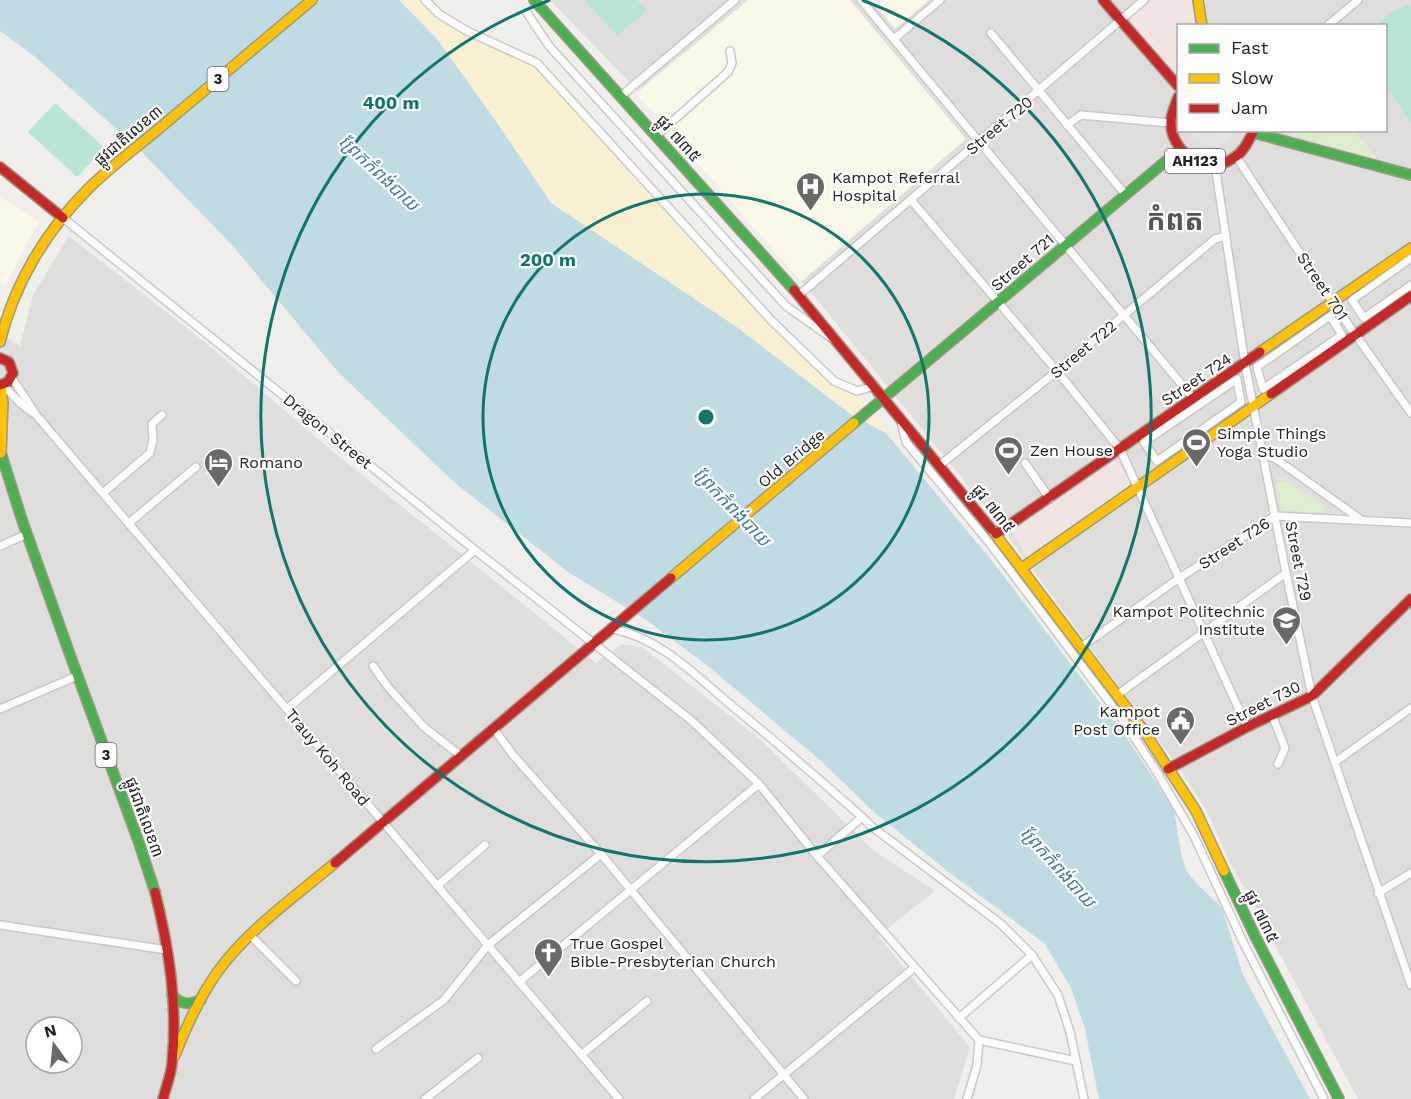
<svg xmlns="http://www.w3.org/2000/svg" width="1411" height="1099" viewBox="0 0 1411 1099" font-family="'Work Sans','Noto Sans Khmer',sans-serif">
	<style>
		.residential { fill: #dfdedc; fill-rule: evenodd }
		.commercial { fill: #f1e3e1 }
		.education { fill: #f8f7e8 }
		.grass { fill: #ddeccb }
		.sand { fill: #f8f0d0 }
		.pitch { fill: #b7e6d2 }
		.plaza { fill: #e2e1e5 }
		.water { fill: #bfdbe3 }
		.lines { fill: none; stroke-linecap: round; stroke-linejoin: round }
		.street-casing { stroke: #c9c8c7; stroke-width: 10 }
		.fast-casing { stroke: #999a82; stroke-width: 12 }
		.slow-casing { stroke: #999a82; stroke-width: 12 }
		.jam-casing { stroke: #999a82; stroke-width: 12 }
		.street { stroke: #fdfcfc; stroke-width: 7 }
		.fast { stroke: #4caf50; stroke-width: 9 }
		.slow { stroke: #ffc107; stroke-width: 9 }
		.jam { stroke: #c62828; stroke-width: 9 }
		.ring { fill: none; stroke: #0f766e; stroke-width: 3 }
		.labels { text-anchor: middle; stroke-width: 4.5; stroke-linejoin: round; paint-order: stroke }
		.shield { fill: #fff; stroke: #646464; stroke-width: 1.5 }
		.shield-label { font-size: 15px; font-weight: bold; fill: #222 }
		.street-label { font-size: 16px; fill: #222; stroke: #fff }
		.poi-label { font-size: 16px; fill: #222; stroke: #fff; text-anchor: start }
		.water-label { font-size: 18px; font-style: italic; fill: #4a7aab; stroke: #fff }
		.town-label { font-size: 28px; font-weight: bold; fill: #555; stroke: #fff }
		.centre { fill: #0f766e; stroke: #fff; stroke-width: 3 }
		.ring-label { font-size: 18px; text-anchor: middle; font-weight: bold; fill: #0f766e; stroke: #fff; stroke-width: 4.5; stroke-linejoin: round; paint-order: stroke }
	</style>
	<rect width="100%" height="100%" fill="#f0eeeb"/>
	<g class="residential">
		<path d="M550 0H1411V1099H1358L1228 858 1208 813 1182 772 997 521 809 290 629 82ZM1178 26H1386V130H1178Z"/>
		<path d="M69 236 202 340 331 450 454 548 596 663 622 644 642 647 762 741 873 850 935 891 878 936 970 1047 954 1099H0V333L20 346 33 295ZM36 1027H72V1063H36Z"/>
	</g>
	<g class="commercial">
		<path d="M1153 0H1192L1195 25 1178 26V78L1128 20Z"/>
		<path d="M1117 459 1131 485 1028 557 1011 531Z"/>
	</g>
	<g class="education">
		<path d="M748 0H850L966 139 801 282 636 93Z"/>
		<path d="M871 0H929L895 29Z"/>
		<path d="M0 197 39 221 5 286 0 283Z"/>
	</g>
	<g class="grass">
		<path d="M1290 131H1355L1378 160 1290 134Z"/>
		<path d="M1279 481H1284L1324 505 1325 511 1319 513 1285 511C1278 505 1274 489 1279 481Z"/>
	</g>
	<path class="sand" d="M399 0H425L439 14 537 63 771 320 834 381 857 391 886 433 850 414 737 328 551 203 493 117 437 39Z"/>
	<g class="pitch">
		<path d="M585 0H637L646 10 618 36Z"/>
		<path d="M1408 5 1411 6V122L1386 86V26L1375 25 1396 10Z"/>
		<path d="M55 103 105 148 77 177 28 132Z"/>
	</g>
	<path class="plaza" d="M1187 131 1209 132V131H1234L1229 139 1222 144 1207 147 1192 139Z"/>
	<path class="water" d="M0 0H399L437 39 493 117 551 203 738 328 850 414 886 433 993 562 1041 625 1129 741 1174 810 1181 853 1186 870 1197 884 1222 908 1243 975 1310 1099H1099L1085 1029 1071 988 1045 944 946 870 876 814 821 761 708 666 645 619 568 572 454 482 338 372 233 246 138 148 34 56 0 31Z"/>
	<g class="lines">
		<defs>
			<g id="street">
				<path d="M425 0 439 14 467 31 537 63 771 320 834 381 857 391 875 386"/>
				<path d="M861 0 1193 398"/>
				<path d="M527 13 549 46 786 306 834 340"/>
				<path d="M1327 26 1358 0"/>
				<path d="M991 33 1125 194"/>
				<path d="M894 39 940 0"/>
				<path d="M621 96 735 0"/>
				<path d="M1067 125 1081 115 1170 123"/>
				<path d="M657 135 728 72 732 63 730 51"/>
				<path d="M1237 158 1333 303 1411 413"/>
				<path d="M1215 165 1245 364 1286 573 1312 696 1411 985"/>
				<path d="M911 200 1057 371 1120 449 1247 727"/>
				<path d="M63 218 475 550 692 721 759 784 817 856 979 1040 977 1065 967 1099"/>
				<path d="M1411 258 1352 300 1364 318 1411 285"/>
				<path d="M799 295 1144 0"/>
				<path d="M1330 316 1342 335 1263 389 1257 367Z"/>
				<path d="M12 378 37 416 619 1099"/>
				<path d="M1237 379 1241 402 1157 461 1144 442Z"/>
				<path d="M3 385 21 404 33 413"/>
				<path d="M900 418 906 442 988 541 1125 723 1158 774 1194 836 1243 942 1324 1099"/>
				<path d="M1264 454 1276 459 1360 519"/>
				<path d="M1025 463 1050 499"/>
				<path d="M940 465 1057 371 1215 239 1226 236"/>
				<path d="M103 493 150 453 153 440 152 424 162 415"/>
				<path d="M129 523 196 467"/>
				<path d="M0 546 27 534"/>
				<path d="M613 629C660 638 695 675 731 705 775 741 819 779 862 817"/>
				<path d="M1081 647 1178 579 1275 516 1411 523"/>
				<path d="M373 666 388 687 424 727 461 756"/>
				<path d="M1117 695 1286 573"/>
				<path d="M0 709 77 676"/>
				<path d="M287 709 475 550"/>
				<path d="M1272 715 1285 748 1278 764"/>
				<path d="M494 729 513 755 601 854 804 1099"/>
				<path d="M1335 762 1411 708"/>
				<path d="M817 856 862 817 871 826 1001 924 1032 955 1058 995 1070 1032 1084 1099"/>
				<path d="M437 886 485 845"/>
				<path d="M1378 893 1411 873"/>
				<path d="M0 925 167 950"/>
				<path d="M250 935 296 981"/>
				<path d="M519 982 759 784"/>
				<path d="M959 1018 1032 955"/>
				<path d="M979 1040 1076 1061"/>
				<path d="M376 1049 444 1000 488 945 601 854"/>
				<path d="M581 1055 647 1001"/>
				<path d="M425 1099 478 1058"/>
				<path d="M754 1099 914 968"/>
			</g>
			<g id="fast">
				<path d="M534 0 794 290"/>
				<path d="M1254 133 1411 175"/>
				<path d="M854 423 1179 150"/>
				<path d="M0 450 22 520 69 652 139 843 155 892"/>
				<path d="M1224 871 1255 936 1339 1099"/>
				<path d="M172 995C181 1005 189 1005 201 1000"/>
			</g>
			<g id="slow">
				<path d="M1198 0 1202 26"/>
				<path d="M0 342C14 284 46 231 88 189 115 162 147 140 175 115 221 77 266 38 312 0"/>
				<path d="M1260 352 1411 248"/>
				<path d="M1 385 3 403 1 453"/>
				<path d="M992 530 1142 728 1196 811 1224 871"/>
				<path d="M1022 568 1271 394"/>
				<path d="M671 578 854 423"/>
				<path d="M175 1055C188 1022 203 989 225 962 256 924 298 894 335 863"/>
			</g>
			<g id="jam">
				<path d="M1103 0 1178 86"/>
				<path d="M1178 97C1176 104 1172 112 1171 119 1168 150 1205 177 1232 159 1244 152 1248 142 1254 130"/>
				<path d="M0 167 63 218"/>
				<path d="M794 290 992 530"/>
				<path d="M0 358 9 362 13 373 8 382 0 385"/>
				<path d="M1271 394 1411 296"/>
				<path d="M996 534 1260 352"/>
				<path d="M1168 769 1247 727 1312 696 1411 599"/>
				<path d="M335 863 671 578"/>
				<path d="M155 892C169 948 178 1005 172 1063 171 1075 166 1087 163 1099"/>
			</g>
		</defs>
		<use href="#street" class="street-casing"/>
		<use href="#fast" class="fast-casing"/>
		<use href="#slow" class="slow-casing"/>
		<use href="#jam" class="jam-casing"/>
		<use href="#street" class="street"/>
		<use href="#fast" class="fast"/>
		<use href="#slow" class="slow"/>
		<use href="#jam" class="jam"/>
	</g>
	<g class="ring">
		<circle cx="706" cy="417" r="223"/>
		<path d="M862 0A445 445 0 1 1 550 0"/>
	</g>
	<defs>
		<symbol id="hospital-pin" viewBox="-11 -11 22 30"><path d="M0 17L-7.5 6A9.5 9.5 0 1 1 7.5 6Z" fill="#6a6968" stroke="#fff"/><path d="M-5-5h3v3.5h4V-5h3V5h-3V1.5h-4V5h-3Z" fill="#fff"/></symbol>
		<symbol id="stadium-pin" viewBox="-11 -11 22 30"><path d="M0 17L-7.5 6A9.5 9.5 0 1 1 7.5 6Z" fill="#6a6968" stroke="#fff"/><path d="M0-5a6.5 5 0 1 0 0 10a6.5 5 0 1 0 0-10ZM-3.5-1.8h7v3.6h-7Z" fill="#fff"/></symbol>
		<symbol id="hotel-pin" viewBox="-11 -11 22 30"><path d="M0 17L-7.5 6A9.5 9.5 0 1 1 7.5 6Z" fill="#6a6968" stroke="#fff"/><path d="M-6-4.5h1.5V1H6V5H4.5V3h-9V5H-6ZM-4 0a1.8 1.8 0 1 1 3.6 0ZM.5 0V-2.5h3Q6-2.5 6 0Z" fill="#fff"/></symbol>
		<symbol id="university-pin" viewBox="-11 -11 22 30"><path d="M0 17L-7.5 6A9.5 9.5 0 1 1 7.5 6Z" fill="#6a6968" stroke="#fff"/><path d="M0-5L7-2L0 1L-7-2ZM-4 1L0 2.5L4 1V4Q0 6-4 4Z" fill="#fff"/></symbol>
		<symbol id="civic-pin" viewBox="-11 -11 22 30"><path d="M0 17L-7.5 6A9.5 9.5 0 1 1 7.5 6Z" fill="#6a6968" stroke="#fff"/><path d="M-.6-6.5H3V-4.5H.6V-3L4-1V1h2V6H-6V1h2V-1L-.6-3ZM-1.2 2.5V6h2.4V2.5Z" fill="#fff"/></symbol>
		<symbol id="church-pin" viewBox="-11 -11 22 30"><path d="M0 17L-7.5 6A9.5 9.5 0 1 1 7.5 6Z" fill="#6a6968" stroke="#fff"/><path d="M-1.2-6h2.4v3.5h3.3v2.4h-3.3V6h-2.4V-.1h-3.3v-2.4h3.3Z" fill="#fff"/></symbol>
	</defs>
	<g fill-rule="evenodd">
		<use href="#hospital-pin" x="794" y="170" width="33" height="45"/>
		<use href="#stadium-pin" x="1180" y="426" width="33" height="45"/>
		<use href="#stadium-pin" x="992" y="434" width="33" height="45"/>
		<use href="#hotel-pin" x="202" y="446" width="33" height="45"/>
		<use href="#university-pin" x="1270" y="604" width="33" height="45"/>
		<use href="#civic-pin" x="1164" y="704" width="33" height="45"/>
		<use href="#church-pin" x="532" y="936" width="33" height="45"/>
	</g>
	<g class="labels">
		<g class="shield">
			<rect x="207.5" y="67" width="21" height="24" rx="4.5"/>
			<rect x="1165" y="149" width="60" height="24" rx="4.5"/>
			<rect x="95.5" y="743" width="21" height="24" rx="4.5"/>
		</g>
		<g class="shield-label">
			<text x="218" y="84">3</text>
			<text x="1195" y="166">AH123</text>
			<text x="106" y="760">3</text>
		</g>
		<g class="street-label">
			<text transform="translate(999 125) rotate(-40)" y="6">Street 720</text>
			<text transform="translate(128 135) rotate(-40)" y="6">ផ្លូវជាតិលេខ៣</text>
			<text transform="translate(679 138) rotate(48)" y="6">ផ្លូវ ៧៣៥</text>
			<text transform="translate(1022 262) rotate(-41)" y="6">Street 721</text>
			<text transform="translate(1323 286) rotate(56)" y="6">Street 701</text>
			<text transform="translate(1083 349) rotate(-40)" y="6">Street 722</text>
			<text transform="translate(1196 379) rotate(-34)" y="6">Street 724</text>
			<text transform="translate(328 431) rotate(39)" y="6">Dragon Street</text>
			<text transform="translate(791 458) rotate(-40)" y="6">Old Bridge</text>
			<text transform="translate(994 508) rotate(51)" y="6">ផ្លូវ ៧៣៥</text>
			<text transform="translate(1234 543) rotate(-33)" y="6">Street 726</text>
			<text transform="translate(1299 561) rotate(79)" y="6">Street 729</text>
			<text transform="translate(1263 703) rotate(-27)" y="6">Street 730</text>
			<text transform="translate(328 757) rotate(50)" y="6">Trauy Koh Road</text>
			<text transform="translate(145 817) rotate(70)" y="6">ផ្លូវជាតិលេខ៣</text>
			<text transform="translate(1262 916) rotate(64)" y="6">ផ្លូវ ៧៣៥</text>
		</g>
		<g class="poi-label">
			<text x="832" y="183">Kampot Referral<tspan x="832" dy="18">Hospital</tspan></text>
			<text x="1217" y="439">Simple Things<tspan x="1217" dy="18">Yoga Studio</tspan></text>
			<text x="1030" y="456">Zen House</text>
			<text x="239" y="468">Romano</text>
			<text x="1265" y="617" text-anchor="end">Kampot Politechnic<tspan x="1265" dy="18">Institute</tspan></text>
			<text x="1160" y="717" text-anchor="end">Kampot<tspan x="1160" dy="18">Post Office</tspan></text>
			<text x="570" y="949">True Gospel<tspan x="570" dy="18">Bible-Presbyterian Church</tspan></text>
		</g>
		<g class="water-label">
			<text transform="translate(379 173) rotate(43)" y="6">ព្រែកកំពង់បាយ</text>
			<text transform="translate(732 507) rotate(46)" y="6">ព្រែកកំពង់បាយ</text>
			<text transform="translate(1058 867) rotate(48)" y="6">ព្រែកកំពង់បាយ</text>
		</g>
		<g class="town-label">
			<text x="1175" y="230">កំពត</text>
		</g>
	</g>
	<circle cx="706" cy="417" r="9" class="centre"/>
	<g class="ring-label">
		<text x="391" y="109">400 m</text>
		<text x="548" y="266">200 m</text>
	</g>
	<rect x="1177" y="24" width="210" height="108" fill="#ffffff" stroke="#a7a7a7" stroke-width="1.5"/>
	<rect x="1189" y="44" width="30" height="9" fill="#4caf50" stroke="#a7a7a7" stroke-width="1.5"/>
	<text x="1231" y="54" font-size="18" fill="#222222">Fast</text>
	<rect x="1189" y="74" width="30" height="9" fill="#ffc107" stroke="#a7a7a7" stroke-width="1.5"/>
	<text x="1231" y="84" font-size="18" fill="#222222">Slow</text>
	<rect x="1189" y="104" width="30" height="9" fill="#c62828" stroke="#a7a7a7" stroke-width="1.5"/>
	<text x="1231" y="114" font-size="18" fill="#222222">Jam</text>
	<g transform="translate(54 1045) rotate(345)"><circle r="28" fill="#ffffff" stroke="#a7a7a7" stroke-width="1.5"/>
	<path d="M0-4.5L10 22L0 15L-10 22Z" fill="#6a6968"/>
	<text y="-9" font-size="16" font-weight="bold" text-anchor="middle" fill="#222222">N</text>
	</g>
</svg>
